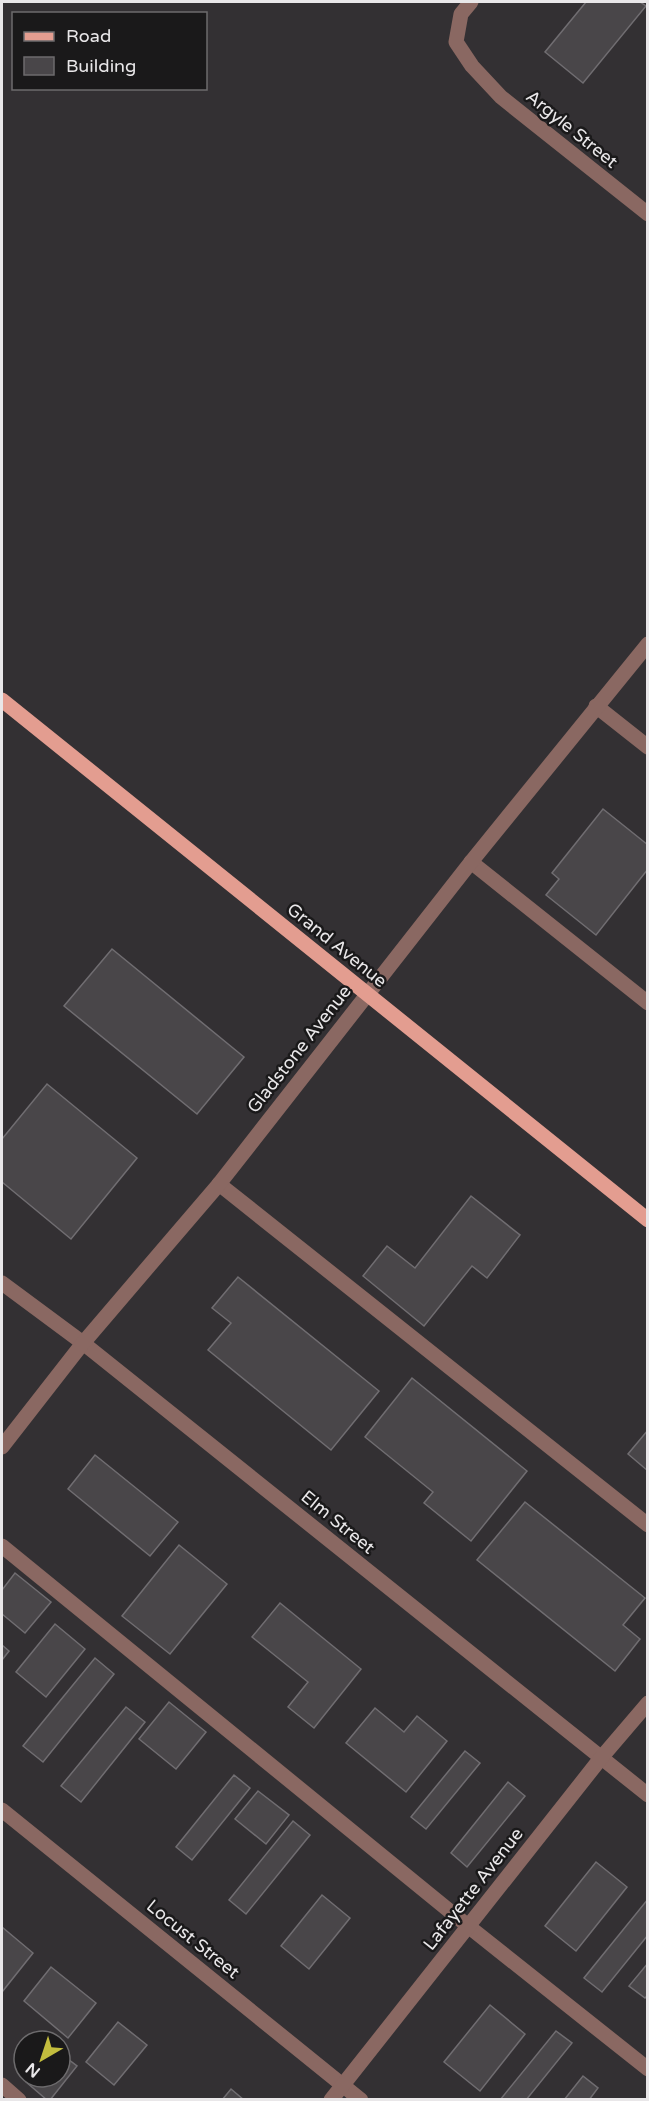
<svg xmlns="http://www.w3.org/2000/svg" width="649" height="2101" viewBox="0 0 649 2101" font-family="'Varela Round',sans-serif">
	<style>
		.building { fill: #494649; stroke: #706d71; stroke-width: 1.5 }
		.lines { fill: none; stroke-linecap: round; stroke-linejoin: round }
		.minor { stroke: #8a6862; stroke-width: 15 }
		.major { stroke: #e39d90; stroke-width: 15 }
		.labels { text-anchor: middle; stroke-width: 5; stroke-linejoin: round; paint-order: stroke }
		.street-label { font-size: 18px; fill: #e9e7e9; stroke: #1a191a }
	</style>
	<rect width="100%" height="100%" fill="#333033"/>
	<g class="building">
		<path d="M586 2H640L646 6 583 83 545 52Z"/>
		<path d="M603 809 648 845V869L596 935 546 895 559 879 552 873Z"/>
		<path d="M112 949 244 1057 197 1114 64 1006Z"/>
		<path d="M47 1084 137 1158 71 1239 2 1182V1139Z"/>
		<path d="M471 1196 520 1235 487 1278 472 1266 424 1326 363 1276 387 1246 415 1268Z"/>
		<path d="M238 1277 379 1391 331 1450 208 1350 231 1323 212 1308Z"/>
		<path d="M412 1378 527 1471 471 1541 424 1503 433 1492 365 1437Z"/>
		<path d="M648 1430V1471L628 1454Z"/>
		<path d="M95 1455 178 1522 150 1556 68 1489Z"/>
		<path d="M525 1502 645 1598 623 1625 640 1639 615 1671 477 1560Z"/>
		<path d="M179 1545 227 1584 170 1654 122 1616Z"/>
		<path d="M15 1573 51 1602 25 1633 2 1614V1590Z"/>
		<path d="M280 1603 361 1669 314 1728 288 1707 308 1682 252 1637Z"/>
		<path d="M55 1624 85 1649 46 1697 16 1672Z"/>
		<path d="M2 1645 9 1651 2 1660Z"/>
		<path d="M95 1658 114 1674 43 1762 23 1746Z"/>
		<path d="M169 1702 206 1732 176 1769 139 1739Z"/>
		<path d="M126 1707 145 1722 81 1802 61 1786Z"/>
		<path d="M375 1708 404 1732 417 1716 447 1741 406 1792 346 1743Z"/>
		<path d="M465 1751 480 1763 426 1829 411 1817Z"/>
		<path d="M234 1775 250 1788 192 1860 176 1847Z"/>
		<path d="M508 1782 525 1796 467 1867 451 1853Z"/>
		<path d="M258 1791 289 1815 266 1844 235 1819Z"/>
		<path d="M293 1821 310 1835 246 1914 229 1900Z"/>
		<path d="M596 1862 627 1887 576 1951 545 1926Z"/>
		<path d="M322 1895 350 1918 309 1969 281 1946Z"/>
		<path d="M648 1899V1935L602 1992 584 1978Z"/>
		<path d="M2 1927 33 1953 2 1992Z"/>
		<path d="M648 1963V1995L645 1998 629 1986Z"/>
		<path d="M51 1967 96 2003 68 2038 24 2001Z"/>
		<path d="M490 2005 525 2034 480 2091 444 2062Z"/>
		<path d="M118 2022 147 2045 114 2085 86 2062Z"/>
		<path d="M556 2031 572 2043 526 2100H500Z"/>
		<path d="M60 2053 77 2066 50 2100H47L26 2082 30 2077H60Z"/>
		<path d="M583 2076 598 2088 589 2100H564Z"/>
		<path d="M231 2089 244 2100H222Z"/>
	</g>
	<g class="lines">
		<g class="minor">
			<path d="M471 2 461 14 456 42 472 66 501 97 648 214"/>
			<path d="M596 706 648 747"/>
			<path d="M471 862 648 1003"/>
			<path d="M219 1184 648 1525"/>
			<path d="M2 1283 83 1343 648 1795"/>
			<path d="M2 1447 83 1343 219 1184 471 862 648 644"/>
			<path d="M2 1546 468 1926 648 2069"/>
			<path d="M2 1810 361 2100"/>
			<path d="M2 2085 19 2100"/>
			<path d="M331 2100 601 1758 648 1703"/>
		</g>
		<path class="major" d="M2 700 648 1220"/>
	</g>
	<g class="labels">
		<g class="street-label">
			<text transform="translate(572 129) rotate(39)" y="6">Argyle Street</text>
			<text transform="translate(337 945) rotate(39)" y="6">Grand Avenue</text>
			<text transform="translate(299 1049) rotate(-52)" y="6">Gladstone Avenue</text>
			<text transform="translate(338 1522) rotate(39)" y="6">Elm Street</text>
			<text transform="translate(473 1889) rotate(-52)" y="6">Lafayette Avenue</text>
			<text transform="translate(193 1939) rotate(39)" y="6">Locust Street</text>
		</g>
	</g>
	<rect width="649" height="2101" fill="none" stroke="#e9e7e9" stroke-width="6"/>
	<rect x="12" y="12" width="195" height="78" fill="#1a191a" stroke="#6d6b6d" stroke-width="1.5"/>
	<rect x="24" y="32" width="30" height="9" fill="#e39d90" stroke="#6d6b6d" stroke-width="1.5"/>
	<text x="66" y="42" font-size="18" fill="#e9e7e9">Road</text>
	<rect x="24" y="57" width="30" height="18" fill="#494649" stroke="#6d6b6d" stroke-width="1.5"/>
	<text x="66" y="72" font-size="18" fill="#e9e7e9">Building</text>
	<g transform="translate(42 2059) rotate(219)"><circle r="28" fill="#1a191a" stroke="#6d6b6d" stroke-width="1.5"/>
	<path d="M0-4.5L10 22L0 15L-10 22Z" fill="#c3bd3e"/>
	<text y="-9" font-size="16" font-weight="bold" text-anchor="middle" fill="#e9e7e9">N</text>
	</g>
</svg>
